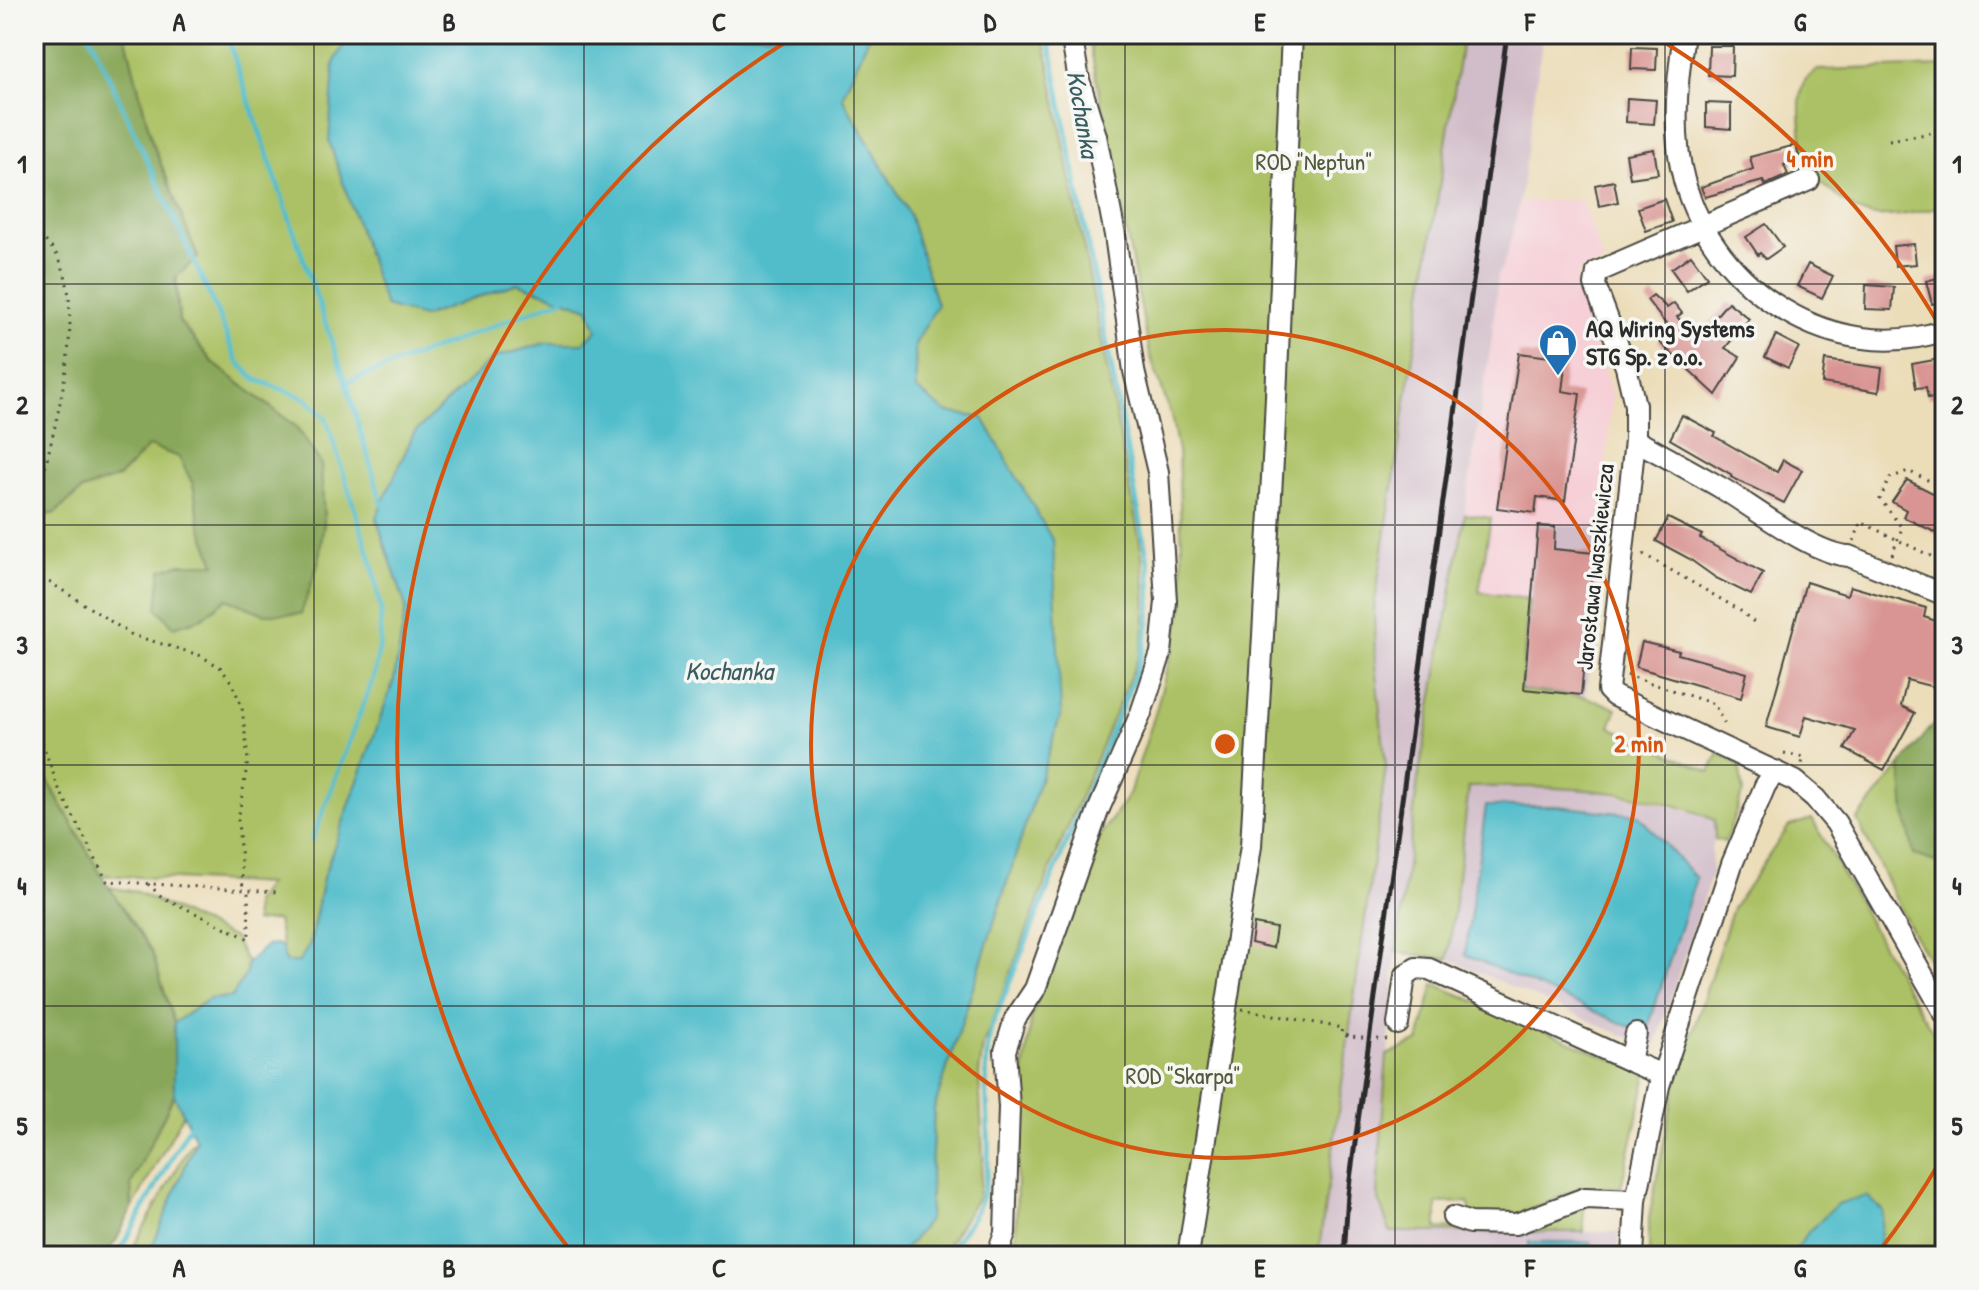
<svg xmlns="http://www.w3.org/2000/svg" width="1979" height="1290" viewBox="0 0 1979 1290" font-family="'Patrick Hand',sans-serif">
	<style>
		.built { fill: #f6cfd7 }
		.industrial { fill: #d1bdc9 }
		.green { fill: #acc165; stroke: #6c7648; stroke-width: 2 }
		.forest { fill: #89a75a; stroke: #5a6942; stroke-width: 2 }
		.water { fill: #51bdcb; stroke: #3e747b; stroke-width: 2 }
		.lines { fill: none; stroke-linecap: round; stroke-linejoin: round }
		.stream { stroke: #51bdcb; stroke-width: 5 }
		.building { fill: #d99593 }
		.minor-casing { stroke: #484640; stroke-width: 24 }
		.path { stroke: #484640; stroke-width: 3; stroke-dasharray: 2 6; stroke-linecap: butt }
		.minor { stroke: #fff; stroke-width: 20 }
		.rail { stroke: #2b2b2b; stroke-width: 5 }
		.grid { fill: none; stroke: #2b2b2b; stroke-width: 2; stroke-opacity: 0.55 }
		.ring { fill: none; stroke: #d5540f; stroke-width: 4 }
		.labels { text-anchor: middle; stroke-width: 7; stroke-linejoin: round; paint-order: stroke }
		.park-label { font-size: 24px; fill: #52583c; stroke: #f6f6f2 }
		.poi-label { font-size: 24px; font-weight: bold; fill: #2b2b2b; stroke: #f6f6f2; text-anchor: start }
		.street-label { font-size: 24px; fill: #2b2b2b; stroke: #f6f6f2 }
		.water-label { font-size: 26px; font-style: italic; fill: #385e63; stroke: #f6f6f2 }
		.centre { fill: #d5540f; stroke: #f6f6f2; stroke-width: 4 }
		.ring-label { font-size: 24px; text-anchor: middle; font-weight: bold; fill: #d5540f; stroke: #f6f6f2; stroke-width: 7; stroke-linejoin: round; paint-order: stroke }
		.neatline { fill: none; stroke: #2b2b2b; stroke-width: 3 }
		.grid-label { font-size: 26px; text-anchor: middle; font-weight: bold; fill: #2b2b2b }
	</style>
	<rect width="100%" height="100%" fill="#f6f6f2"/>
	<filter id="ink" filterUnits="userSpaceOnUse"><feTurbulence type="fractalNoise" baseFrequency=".0125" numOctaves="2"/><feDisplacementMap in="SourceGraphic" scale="16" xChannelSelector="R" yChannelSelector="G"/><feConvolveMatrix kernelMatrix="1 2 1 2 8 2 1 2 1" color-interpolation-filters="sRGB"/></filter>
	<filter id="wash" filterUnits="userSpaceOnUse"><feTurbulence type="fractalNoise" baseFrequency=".006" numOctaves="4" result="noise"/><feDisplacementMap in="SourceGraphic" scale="32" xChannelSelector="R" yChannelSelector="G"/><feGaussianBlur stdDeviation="1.8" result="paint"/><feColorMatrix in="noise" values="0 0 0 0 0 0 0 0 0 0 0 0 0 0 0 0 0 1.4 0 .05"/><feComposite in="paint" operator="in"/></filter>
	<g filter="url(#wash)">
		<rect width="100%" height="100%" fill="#ecddb9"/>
		<path class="built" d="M1580 200 1605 263 1583 269 1577 276V284L1612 396 1600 528 1536 522 1529 599 1479 593 1491 518 1465 514 1492 336 1498 274 1507 255 1520 201Z"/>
		<g class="industrial">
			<path d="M1463 34H1543L1520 201 1507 255 1498 274 1492 336 1396 952 1377 1194 1391 1232H1619V1256H1318L1386 767 1375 664 1374 607Z"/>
			<path d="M1536 522 1600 528 1586 697 1521 691Z"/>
			<path d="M1560 786 1651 801 1715 820V839L1711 848 1712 872 1655 1046 1624 1036 1448 959 1469 787Z"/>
		</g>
		<g class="green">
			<path d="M125 34H350L334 63 423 317 517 283 589 308 597 330 583 343H546L493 358 414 433 376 517 406 607 394 681 323 878 310 944 299 962H285L277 920 255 922 254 903 268 884 101 875 34 756V533L37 517 55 513 82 490 119 477 149 446 179 457 193 484 200 524 216 564H180L202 618 225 598 265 614 318 564 324 522 321 464 297 427 213 363 179 321 172 191 152 142Z"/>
			<path d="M870 34H1043L1140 542C1146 583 1149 612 1140 653L1054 860 983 1045 979 1074 983 1160 978 1197 940 1256H900L929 1219 934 1109 1061 714 983 418 946 412 916 389 915 344 936 305 909 214 842 97Z"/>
			<path d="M1088 34H1463L1374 607 1375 664 1386 767 1318 1256H1008L1016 1237 1018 1109 1032 1015 1087 855 1129 794 1155 714 1184 605 1178 451 1171 415 1150 355Z"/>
			<path d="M1945 66V207C1924 210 1885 221 1865 214 1851 209 1821 185 1812 172 1801 157 1796 99 1804 82 1807 77 1813 73 1818 70Z"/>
			<path d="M1465 514 1491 518 1479 592 1529 599 1521 690 1586 697 1617 708 1610 727 1710 772 1719 753 1739 765 1743 792 1725 842 1715 839 1714 820C1645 787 1545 786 1469 787L1448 959 1396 952 1418 779Z"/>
			<path d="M1901 765 1905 813 1914 855 1945 865V985L1914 936 1857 820Z"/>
			<path d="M1812 819 1911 997 1945 1050V1256H1649V1218L1675 1086 1733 908 1789 826Z"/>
			<path d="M108 887 137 892 234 938 247 963 246 974 232 997 209 999 174 1023 152 952Z"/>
			<path d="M1434 984 1647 1074 1621 1187 1578 1189 1515 1217 1472 1214 1468 1202 1437 1203V1228L1520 1230 1584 1206V1232H1390L1377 1194 1387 1055 1419 1041Z"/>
			<path d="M174 1095 184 1113 132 1209 131 1184Z"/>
			<path d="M196 1140 155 1240 144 1256H128L190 1145Z"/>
		</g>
		<g class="forest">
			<path d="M34 34H125L152 142 198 257 175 278 179 321 213 363 296 427 321 464 324 522 318 564 301 614H265L226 599 202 618 174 627 157 608 161 570 180 564H215L200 524 193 484 179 457 149 446 119 477 82 490 55 513 37 517 34 533Z"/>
			<path d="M1945 710V865L1914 855 1905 813 1901 765Z"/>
			<path d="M34 756 101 875 152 952 174 1023V1095L131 1184 132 1209 116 1241 104 1256H34Z"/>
		</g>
		<g class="water">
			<path d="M350 34H870L842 97 909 214 937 305 915 344 916 389 946 412 983 418 1053 541 1061 714 934 1109 929 1219 900 1256H144L155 1240 196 1140 174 1095V1023L209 999 232 997 246 974 247 963 267 945 276 944 282 947 285 962H299L310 944 323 878 394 680 406 607 376 517 414 433 493 358 546 343H583L597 330 589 308 517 283 423 317 385 306 329 141 334 63Z"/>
			<path d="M1486 806H1557L1638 815 1696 878 1646 1034 1465 955Z"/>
			<path d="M1867 1196 1883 1211 1879 1247 1872 1256H1792L1809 1231 1837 1204Z"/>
			<rect x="1529" y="1242" width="62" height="14"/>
		</g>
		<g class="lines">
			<g class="stream">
				<path d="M89 34 214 305 237 361 255 379 305 398 326 418 373 567 381 611 380 643 374 676 312 840"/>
				<path d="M226 34 346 383 382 503"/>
				<path d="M346 383 563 299"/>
				<path d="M117 1256 190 1125"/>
				<path d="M945 1256C958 1236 977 1217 983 1193 997 1139 978 1083 991 1028L1134 677C1149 635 1153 611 1149 567L1048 34"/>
			</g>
		</g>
		<g id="blocks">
			<g class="building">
				<path d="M1709 46H1733L1732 76 1708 75Z"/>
				<path d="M1632 47 1657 48 1656 70 1631 69Z"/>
				<path d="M1627 98 1656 100 1654 124 1626 122Z"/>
				<path d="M1706 103 1731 104V129L1706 127Z"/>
				<path d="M1796 145 1800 161 1784 165 1788 175 1765 185 1763 181 1705 197 1701 187 1753 169 1750 157Z"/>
				<path d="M1654 149 1658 174 1630 178 1626 154Z"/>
				<path d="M1614 181 1618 202 1599 206 1595 185Z"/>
				<path d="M1664 199 1672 222 1646 231 1638 208Z"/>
				<path d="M1766 224 1783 247 1766 259 1760 253 1758 255 1746 237Z"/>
				<path d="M1914 244 1916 264 1895 266 1893 246Z"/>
				<path d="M1691 255 1707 277 1687 291 1671 269Z"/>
				<path d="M1808 264 1833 276 1822 298 1797 286Z"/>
				<path d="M1945 276V301L1932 304 1926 281Z"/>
				<path d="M1866 285 1894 287 1892 310 1865 309Z"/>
				<path d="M1653 295 1667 308 1674 303 1682 313 1677 317 1698 337 1728 302 1749 319 1725 348 1740 357 1716 395 1658 341 1669 328 1647 300Z"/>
				<path d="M1776 335 1799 347 1788 368 1765 357Z"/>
				<path d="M1519 353 1566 359 1562 391 1580 394 1565 501 1537 497 1535 513 1497 508Z"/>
				<path d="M1945 358V395L1928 398 1926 387 1916 388 1912 364Z"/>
				<path d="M1825 360 1882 368 1879 392 1822 383Z"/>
				<path d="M1682 415 1716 433 1714 436 1777 472 1783 460 1802 470 1784 503 1731 477 1732 475 1670 439Z"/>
				<path d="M1907 480 1945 499V537L1903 517 1906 510 1892 502Z"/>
				<path d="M1668 518 1702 535 1700 538 1763 573 1751 595 1716 578 1688 558 1656 541Z"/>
				<path d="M1538 526 1555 527 1554 549 1594 553 1581 695 1524 689Z"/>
				<path d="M1806 582 1847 595 1850 586 1926 608 1924 617 1945 624V690L1907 680 1901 706 1915 713 1884 770 1845 749 1855 730 1806 716 1800 737 1766 727Z"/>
				<path d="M1642 642 1679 651 1678 654 1747 673 1741 698 1636 667Z"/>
				<path d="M1254 924 1276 928 1273 948 1251 943Z"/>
			</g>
		</g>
	</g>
	<g filter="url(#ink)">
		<use href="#blocks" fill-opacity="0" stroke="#484640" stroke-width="2"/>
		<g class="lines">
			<defs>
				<g id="minor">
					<path d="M1684 34C1677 78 1672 137 1684 180 1714 289 1834 368 1945 330"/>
					<path d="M1809 180 1597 272 1595 285 1626 367 1635 405V440L1608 690 1614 696 1795 781 1815 798 1836 823 1945 1014"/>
					<path d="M1635 440C1664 456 1694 472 1723 489 1753 507 1815 555 1849 556L1945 595"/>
					<path d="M1398 1024 1405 976 1416 968 1429 969 1630 1061"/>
					<path d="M1636 1034 1630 1061 1662 1075"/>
					<path d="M1453 1217 1470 1223 1516 1224 1585 1198 1636 1200"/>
					<path d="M997 1256 1005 1233 1009 1107 1005 1051 1015 1019 1035 989 1098 811 1141 713 1161 653 1166 601 1158 472 1134 371 1115 235 1096 136 1079 80 1071 34"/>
					<path d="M1188 1256 1251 846 1274 442 1292 34"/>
					<path d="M1633 1256 1636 1200 1659 1086 1732 864 1765 786 1775 771"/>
				</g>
			</defs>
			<use href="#minor" class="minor-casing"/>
			<g class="path">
				<path d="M1889 140 1945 131"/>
				<path d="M34 230C44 239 56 251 61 263 87 327 50 444 34 510"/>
				<path d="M1854 541 1861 522 1945 563"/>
				<path d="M1643 554 1738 609 1755 623"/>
				<path d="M1892 555 1902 528 1880 499 1890 478 1908 471 1945 488"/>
				<path d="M34 577 51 583 132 635 199 655 220 667 232 683 242 707 248 760 238 820 243 890"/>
				<path d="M1627 675 1714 704 1727 729"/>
				<path d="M34 720 58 787 107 881 278 892"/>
				<path d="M1784 753 1803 757 1802 765"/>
				<path d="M148 884 162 897 249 939 248 891"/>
				<path d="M1242 1009 1342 1028 1341 1033 1349 1037 1389 1040"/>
			</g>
			<use href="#minor" class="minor"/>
			<path class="rail" d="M1344 1256 1348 1194 1507 34"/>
		</g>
	</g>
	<path class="grid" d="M314 34V1256M584 34V1256M854 34V1256M1125 34V1256M1395 34V1256M1665 34V1256M34 284H1945M34 525H1945M34 765H1945M34 1006H1945"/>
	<g class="ring">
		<circle cx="1225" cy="744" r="414"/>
		<path d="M1942 1158A828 828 0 0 1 1877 1254M573 1254A828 828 0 0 1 799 34M1651 34A828 828 0 0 1 1942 330"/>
	</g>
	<defs>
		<symbol id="shop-pin" viewBox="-11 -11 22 30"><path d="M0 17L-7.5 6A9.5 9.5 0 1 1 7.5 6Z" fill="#1f6fb2" stroke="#f6f6f2"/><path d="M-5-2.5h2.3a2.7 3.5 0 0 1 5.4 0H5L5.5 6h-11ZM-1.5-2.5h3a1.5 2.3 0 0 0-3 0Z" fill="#fff"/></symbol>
	</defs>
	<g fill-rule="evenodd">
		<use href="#shop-pin" x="1536" y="321" width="44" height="60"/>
	</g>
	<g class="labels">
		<g class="park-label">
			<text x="1314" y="170">ROD "Neptun"</text>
			<text x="1183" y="1084">ROD "Skarpa"</text>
		</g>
		<g class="poi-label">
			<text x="1586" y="337">AQ Wiring Systems<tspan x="1586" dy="28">STG Sp. z o.o.</tspan></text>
		</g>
		<g class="street-label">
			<text transform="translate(1595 567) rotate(-84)" y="8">Jarosława Iwaszkiewicza</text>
		</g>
		<g class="water-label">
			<text transform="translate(1083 114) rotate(80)" y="9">Kochanka</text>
			<text x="729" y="680">Kochanka</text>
		</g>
	</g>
	<circle cx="1225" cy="744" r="12" class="centre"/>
	<g class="ring-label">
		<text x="1810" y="167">4 min</text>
		<text x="1639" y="752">2 min</text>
	</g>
	<rect width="1979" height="1290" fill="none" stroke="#f6f6f2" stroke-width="88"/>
	<rect x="44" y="44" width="1891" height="1202" class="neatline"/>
	<g class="grid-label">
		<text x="179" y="31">A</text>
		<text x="449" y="31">B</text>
		<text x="719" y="31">C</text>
		<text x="990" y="31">D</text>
		<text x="1260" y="31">E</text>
		<text x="1530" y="31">F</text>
		<text x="1800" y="31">G</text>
		<text x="22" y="173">1</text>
		<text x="1957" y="173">1</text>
		<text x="22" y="414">2</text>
		<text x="1957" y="414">2</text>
		<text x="22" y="654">3</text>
		<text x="1957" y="654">3</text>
		<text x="22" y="895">4</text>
		<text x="1957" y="895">4</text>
		<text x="22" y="1135">5</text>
		<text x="1957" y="1135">5</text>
		<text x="179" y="1277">A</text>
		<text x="449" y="1277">B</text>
		<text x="719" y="1277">C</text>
		<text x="990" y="1277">D</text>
		<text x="1260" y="1277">E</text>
		<text x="1530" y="1277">F</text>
		<text x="1800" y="1277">G</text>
	</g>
</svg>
